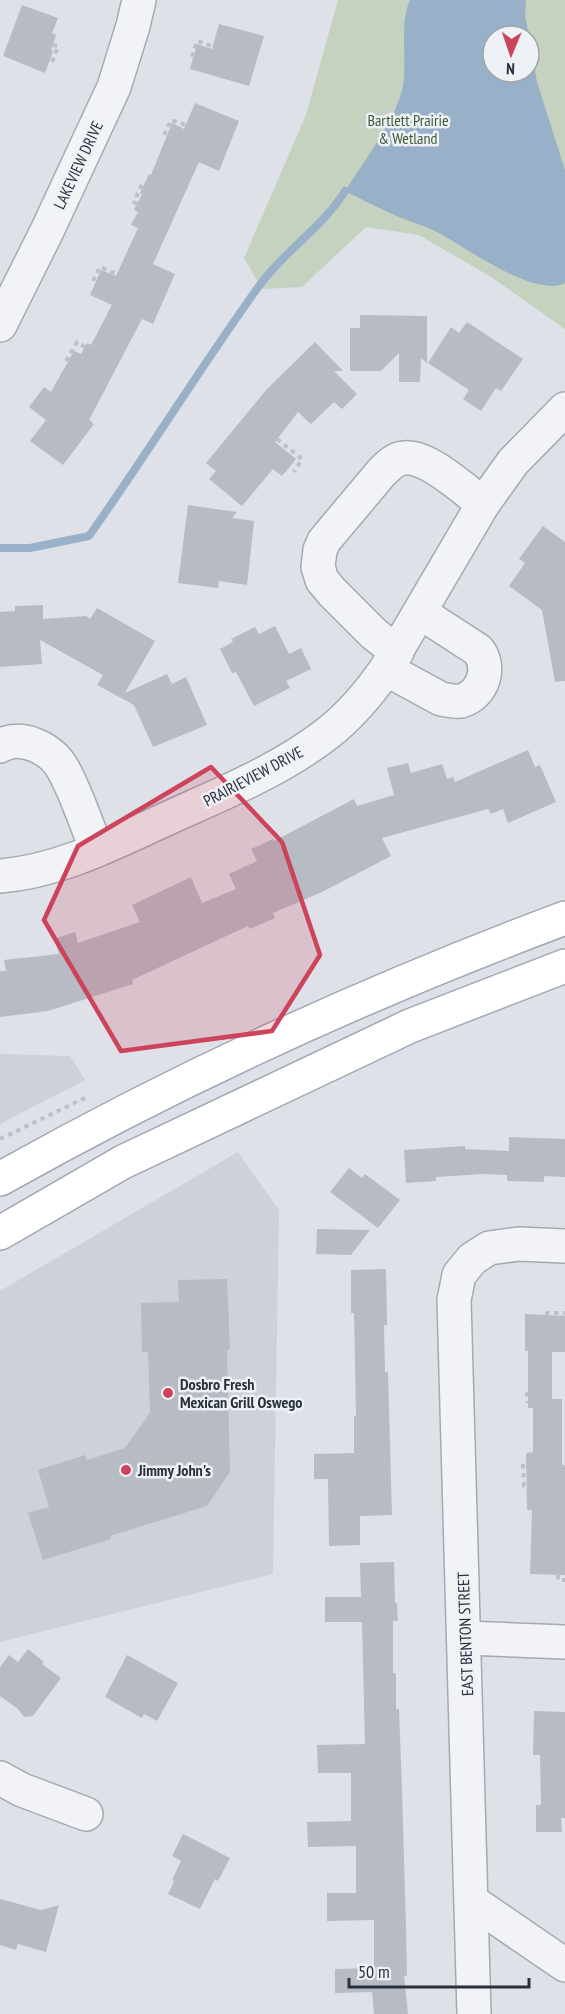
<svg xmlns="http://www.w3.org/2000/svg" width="565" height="2014" viewBox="0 0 565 2014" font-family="'PT Sans Narrow',sans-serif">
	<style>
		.built { fill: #ccd1da }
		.green { fill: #c4d2bf; fill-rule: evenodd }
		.water { fill: #99b1c8 }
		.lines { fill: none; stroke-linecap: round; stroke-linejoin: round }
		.stream { stroke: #99b1c8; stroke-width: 8 }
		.building { fill: #b6bbc4 }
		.minor-casing { stroke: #a4a9b2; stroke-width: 36 }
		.major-casing { stroke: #9ea7b3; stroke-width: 36 }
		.path { stroke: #bdc0c6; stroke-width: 4; stroke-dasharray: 4.5 4.5; stroke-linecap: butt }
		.minor { stroke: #f1f3f6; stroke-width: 33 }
		.major { stroke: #fff; stroke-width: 33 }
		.marked { fill: #cd435b; fill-opacity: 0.2; stroke: #cd435b; stroke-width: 4.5; stroke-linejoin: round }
		.poi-dot { fill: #cd435b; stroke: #eef1f5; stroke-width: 2 }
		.labels { text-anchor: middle; stroke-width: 5; stroke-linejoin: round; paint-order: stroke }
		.park-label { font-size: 16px; fill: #3d5a35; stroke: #eef1f5 }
		.street-label { font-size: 16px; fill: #28303e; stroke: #eef1f5 }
		.poi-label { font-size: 16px; font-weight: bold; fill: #28303e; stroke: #eef1f5; text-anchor: start }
	</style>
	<rect width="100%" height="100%" fill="#dee2e8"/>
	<g class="built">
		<path d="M0 1054 70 1056 85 1080 0 1124Z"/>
		<path d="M238 1152 279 1210 273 1574 0 1642V1291Z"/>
	</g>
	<path class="green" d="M338 0H565V329L491 277 419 235 366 227 302 287 262 289 244 258 306 115ZM493 36H529V72H493Z"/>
	<path class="water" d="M410 0H526L525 16 529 36H493V72H529V38L537 82 565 170V283C534 299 463 245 435 231 425 226 414 223 404 219 384 211 365 201 345 191 363 163 393 123 402 91 408 64 399 23 410 0Z"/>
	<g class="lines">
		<path class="stream" d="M0 548H30L89 536C147 454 200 368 259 286 283 252 323 227 345 191"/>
	</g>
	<g class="building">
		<path d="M22 5 58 18 52 33 56 35 51 50 53 51 45 73 3 56Z"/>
		<path d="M219 24 264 36 249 86 190 69 197 44 212 49Z"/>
		<path d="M195 103 239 121 219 171 199 162 153 264 175 274 153 324 142 319 89 420 94 424 63 465 30 441 46 420 29 407 44 387 51 392 74 351 81 354 87 343 91 345 112 305 90 295 101 270 116 276 138 228 131 225 138 212 134 210 142 194 140 193 149 174 151 175 172 123 184 129Z"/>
		<path d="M360 315 427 316V363L421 358 420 382H399V353L381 371H350V328H360Z"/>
		<path d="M467 322 523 359 501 391 496 388 481 411 463 399 469 390 428 363 451 327 459 333Z"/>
		<path d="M315 342 343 371H334L357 394 342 409 334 402 311 424 298 412 275 442 296 459 282 476 273 469 242 506 209 479 216 471 206 463 267 389Z"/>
		<path d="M188 505 237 512 232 518 254 521 247 585 219 581 218 588 178 583Z"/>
		<path d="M543 526 565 542V681L555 682 542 610 509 586 525 563 519 559Z"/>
		<path d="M43 605V619L86 616 90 619 97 608 155 641 125 693 167 674 172 684 186 677 207 725 153 747 134 705 97 685 103 675 40 640 42 664 0 667V612L15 611V606Z"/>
		<path d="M275 626 289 654 301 648 311 669 286 681 290 688 254 706 236 672 232 673 220 649 233 642 231 639 255 627 259 634Z"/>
		<path d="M528 750 535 767 540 765 556 802 508 823 503 809 491 814 488 809 382 838 391 856 322 892 273 913 275 918 250 929 248 926 132 980 133 984 48 1011 0 1017V971H6L4 960 59 954 54 939 75 932 78 943 140 922 132 905 191 877 202 903 236 889 229 874 257 861 251 849 273 839 274 841 354 799 357 806 394 795 387 768 408 763 411 773 442 764 447 779 453 777 455 782Z"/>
		<path d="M509 1137 565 1139V1177L544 1176V1182L507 1181V1175L483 1174 436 1177V1181L406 1183 404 1150 465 1146V1149L509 1151Z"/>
		<path d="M349 1168 362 1178 365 1174 400 1200 378 1228 330 1192Z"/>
		<path d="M317 1229 370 1230 351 1255 316 1254Z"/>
		<path d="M386 1269 387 1325H384L385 1372H388L392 1515 360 1516V1545L329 1546 328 1479H314V1454L354 1453V1416H356L354 1313H351V1270Z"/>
		<path d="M227 1279 230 1349 227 1350 230 1472 207 1506 110 1536 111 1539 43 1560 28 1513 49 1507 38 1470 85 1455 87 1460 125 1448 150 1413 148 1352H142L141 1303 179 1302 178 1280Z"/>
		<path d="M525 1314 565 1316V1352H552V1399H562V1465H565V1575L530 1574 532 1510H527L526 1453 533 1452V1408H528V1351H525Z"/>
		<path d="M394 1562 395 1603H397L398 1621H393V1673H396V1709H399L402 1790 406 1927 407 1976H404L408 2014H374L372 1992 335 1993V1969L374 1968V1920L327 1921V1893H356V1846L308 1847 307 1822 351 1821V1773H318L317 1745 365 1744 362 1622H325V1597H361L360 1563Z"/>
		<path d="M28 1649 44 1662 42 1664 61 1678 33 1716 24 1717 18 1709 0 1696V1667L9 1655 18 1662Z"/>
		<path d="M127 1655 178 1683 157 1721 144 1714 142 1718 105 1697Z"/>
		<path d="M534 1711 565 1712V1818H561L562 1832H536V1805H541L540 1755H533Z"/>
		<path d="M183 1834 230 1858 218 1881 215 1879 200 1909 168 1894 174 1881 172 1880 181 1861 172 1856Z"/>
		<path d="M0 1899 41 1910 59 1905 46 1952 18 1944 16 1950 0 1945Z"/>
	</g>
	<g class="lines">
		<defs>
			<g id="minor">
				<path d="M0 325 47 231 114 87 133 26 139 0"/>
				<path d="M397 652 374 634 332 592 322 580 318 567 320 550 324 541 381 473C388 466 394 459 404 458 427 455 465 490 483 504"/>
				<path d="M386 669 441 699C447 700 455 702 461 701 483 695 492 667 478 650L421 613"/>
				<path d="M0 746C21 733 52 749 63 769 77 794 86 824 97 850"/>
				<path d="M0 876C63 871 119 840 175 815 228 791 282 769 328 733 351 715 370 692 386 669L483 504 513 462 565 409"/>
				<path d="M465 1638 565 1642"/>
				<path d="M0 1778 22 1790 86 1814"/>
				<path d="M473 1902 565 1965"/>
				<path d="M474 2014 454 1300 459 1275 472 1259 489 1248 519 1244 565 1246"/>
			</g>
			<g id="major">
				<path d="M0 1179C181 1077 370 991 565 918"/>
				<path d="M0 1233 123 1162 410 1026 565 966"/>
			</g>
		</defs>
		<use href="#minor" class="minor-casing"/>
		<use href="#major" class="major-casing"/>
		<g class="path">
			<path d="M192 57 197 41 212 46"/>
			<path d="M52 62 58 46 53 45"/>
			<path d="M164 135 171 120 186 125"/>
			<path d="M137 204 134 202 143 182"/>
			<path d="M93 281 100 267 117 274"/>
			<path d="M66 361 77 342 85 347"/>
			<path d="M277 439 302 459 294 472"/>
			<path d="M0 1139 89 1096"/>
			<path d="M547 1315V1313H565"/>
			<path d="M527 1392 528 1403"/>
			<path d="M523 1464 524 1486H527"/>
			<path d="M558 1575V1580H565"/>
		</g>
		<use href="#minor" class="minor"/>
		<use href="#major" class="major"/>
	</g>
	<path class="marked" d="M211 767 282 842 320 955 272 1031 121 1051 44 920 78 846Z"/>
	<g class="poi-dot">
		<circle cx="168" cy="1393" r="6"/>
		<circle cx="126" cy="1470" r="6"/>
	</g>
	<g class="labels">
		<g class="park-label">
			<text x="408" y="126">Bartlett Prairie<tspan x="408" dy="18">&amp; Wetland</tspan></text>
		</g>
		<g class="street-label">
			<text transform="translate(78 165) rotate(-65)" y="6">LAKEVIEW DRIVE</text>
			<text transform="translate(253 776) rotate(-28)" y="6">PRAIRIEVIEW DRIVE</text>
			<text transform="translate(465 1634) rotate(-92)" y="6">EAST BENTON STREET</text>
		</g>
		<g class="poi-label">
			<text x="180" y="1390">Dosbro Fresh<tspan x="180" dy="18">Mexican Grill Oswego</tspan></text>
			<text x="138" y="1476">Jimmy John's</text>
		</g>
	</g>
	<g transform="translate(511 54) rotate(182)"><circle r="28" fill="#eef1f5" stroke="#9fa4ac" stroke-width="1.5"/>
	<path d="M0-4.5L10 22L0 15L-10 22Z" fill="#cd435b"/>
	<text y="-9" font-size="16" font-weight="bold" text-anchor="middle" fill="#28303e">N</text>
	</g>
	<path d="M349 1978v9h180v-9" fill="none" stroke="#28303e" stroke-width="3"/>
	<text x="358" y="1978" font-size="18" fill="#28303e" stroke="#eef1f5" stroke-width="4.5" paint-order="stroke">50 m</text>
</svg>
